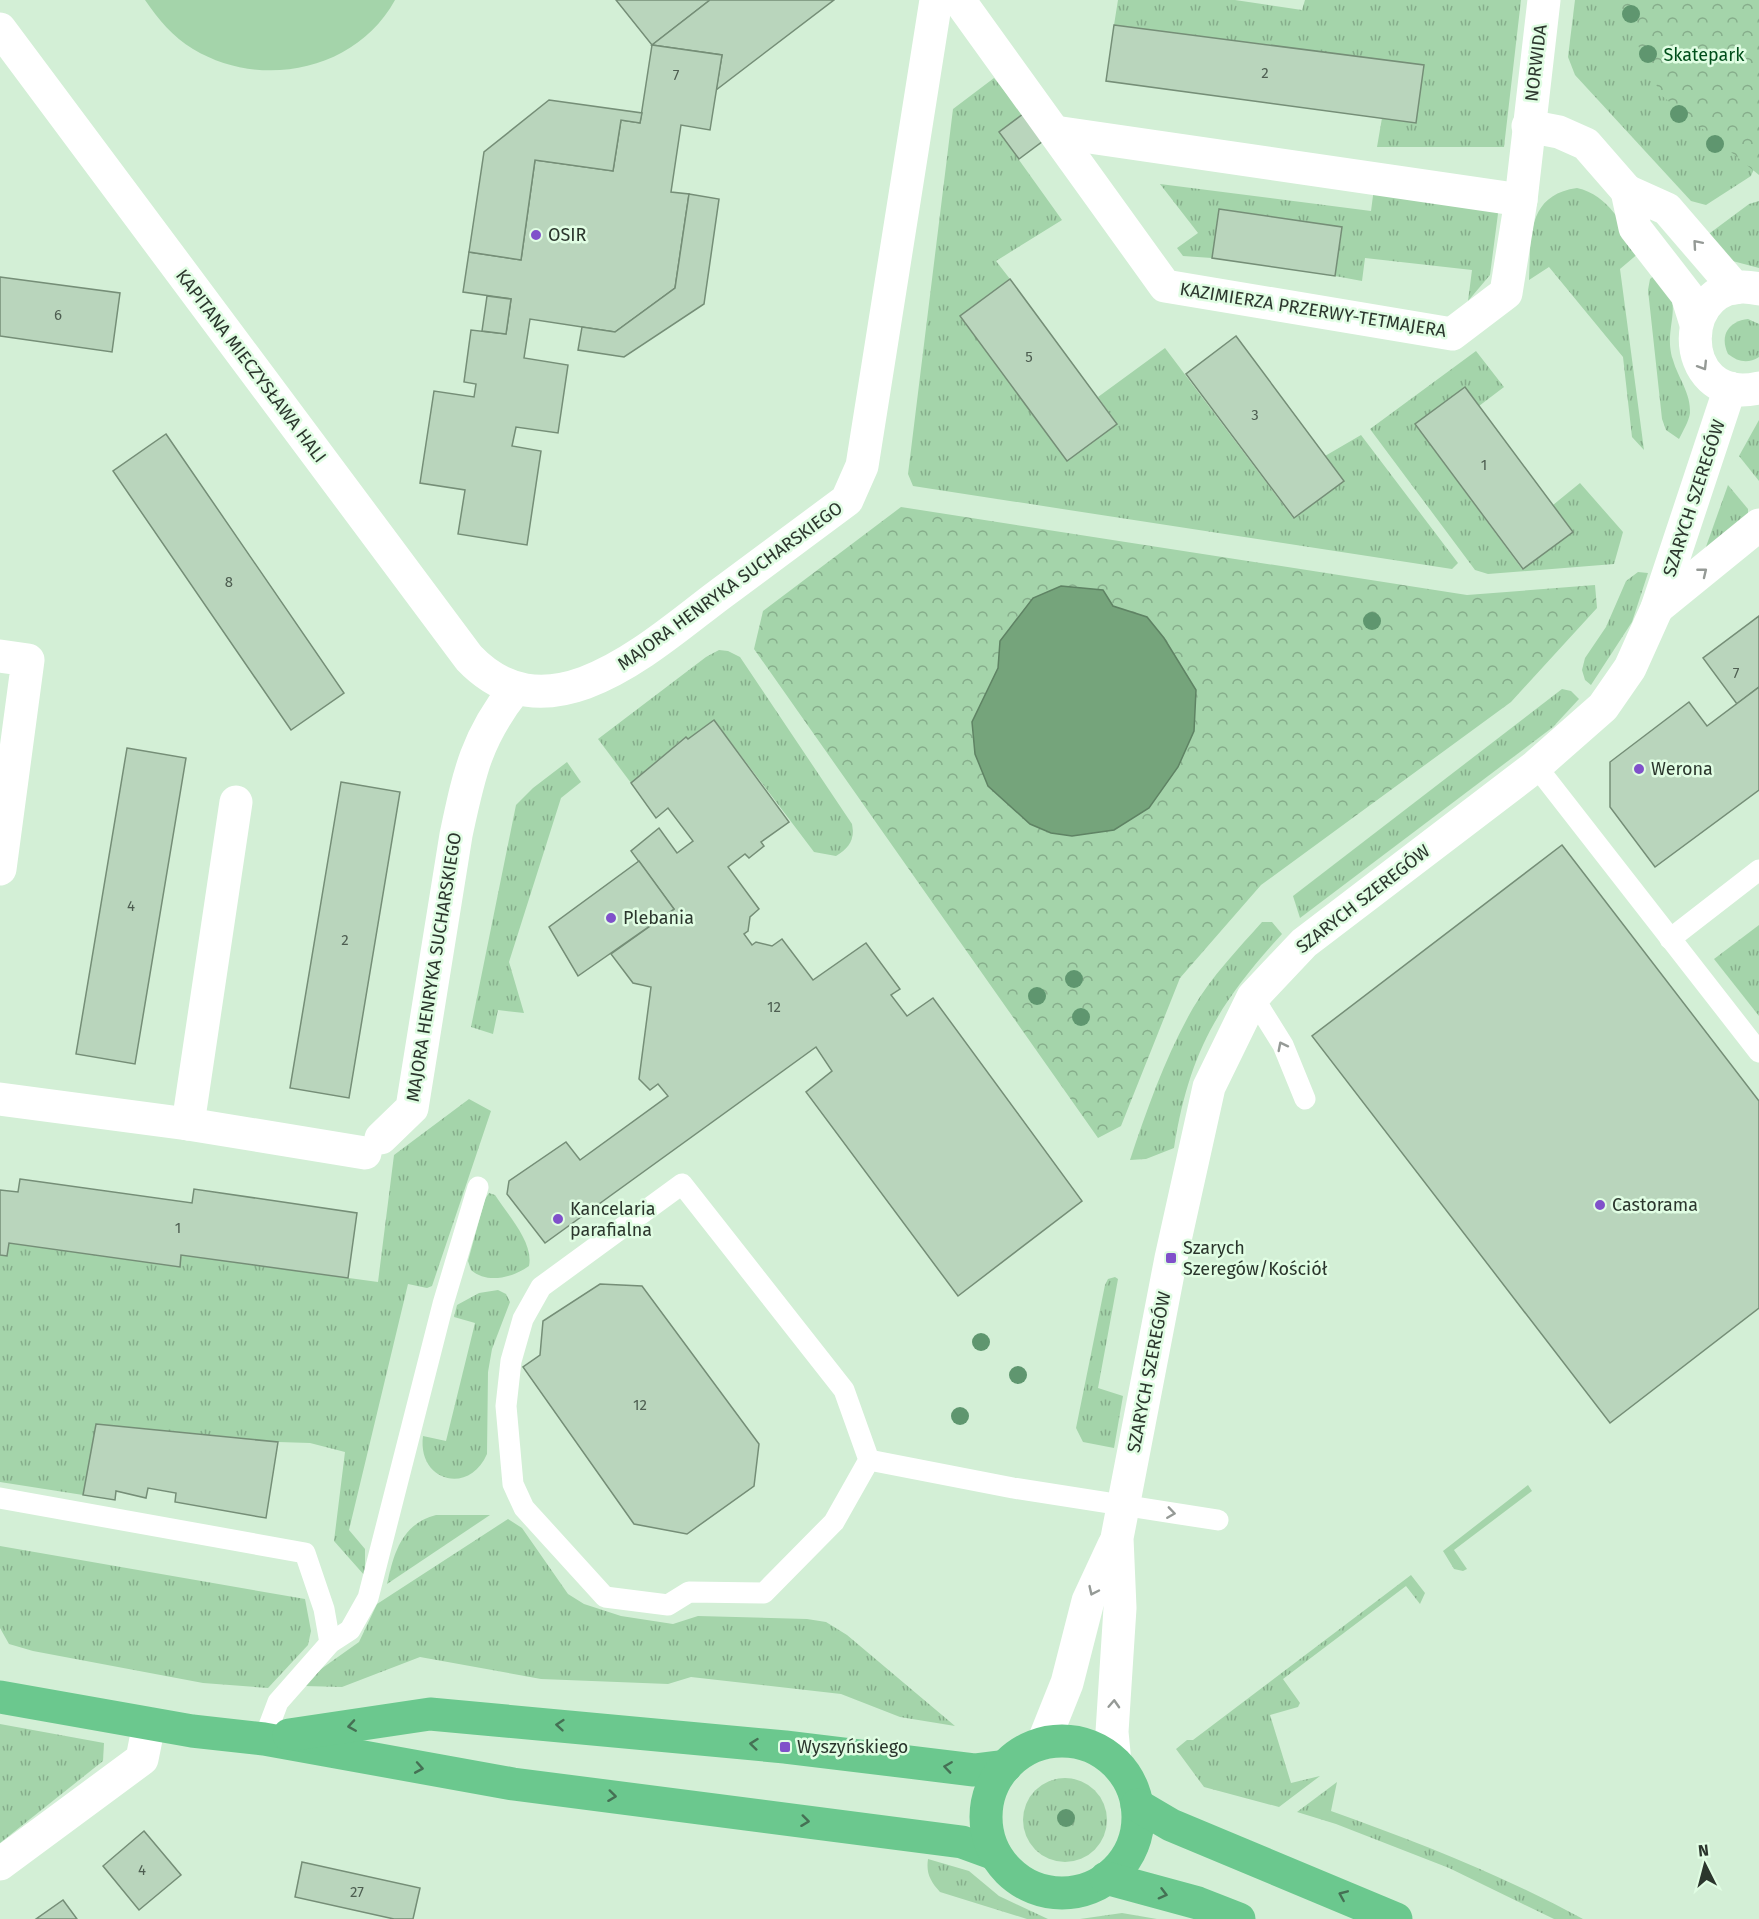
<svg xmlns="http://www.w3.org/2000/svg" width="1759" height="1919" viewBox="0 0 1759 1919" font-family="'Fira Sans',sans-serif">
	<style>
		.grass { fill: url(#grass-tufts) }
		.park { fill: url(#park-crowns) }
		.pitch { fill: #a4d4aa }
		.water { fill: #75a47b; stroke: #5f8364; stroke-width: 1.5 }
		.building { fill: #b9d5bc; stroke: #758e77; stroke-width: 1.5 }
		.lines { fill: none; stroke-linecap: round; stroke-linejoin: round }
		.service { stroke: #fff; stroke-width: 21 }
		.minor { stroke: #fff; stroke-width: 33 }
		.primary { stroke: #6bc88e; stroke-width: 33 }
		.tree { fill: #5f966f }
		.oneway { stroke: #959a96 }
		.oneway2 { stroke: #457054 }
		.poi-dot { fill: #8051ca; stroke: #e0fde3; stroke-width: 2 }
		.labels { text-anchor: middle; stroke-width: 5; stroke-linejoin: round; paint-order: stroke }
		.number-label { font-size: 15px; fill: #4e5e51 }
		.park-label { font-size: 18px; fill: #004e1a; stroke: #e0fde3 }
		.street-label { font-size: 18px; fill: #2b362d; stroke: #e0fde3 }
		.poi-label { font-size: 18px; fill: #2b362d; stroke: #e0fde3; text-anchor: start }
	</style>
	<defs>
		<pattern id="grass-tufts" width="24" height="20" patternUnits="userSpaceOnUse" patternTransform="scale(1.5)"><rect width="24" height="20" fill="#a4d4aa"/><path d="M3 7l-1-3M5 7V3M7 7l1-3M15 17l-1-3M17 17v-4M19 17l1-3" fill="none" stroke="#86ad8b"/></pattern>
		<pattern id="park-crowns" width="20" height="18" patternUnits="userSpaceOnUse" patternTransform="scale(1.5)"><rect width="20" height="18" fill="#a4d4aa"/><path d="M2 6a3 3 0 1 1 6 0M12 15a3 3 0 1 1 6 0" fill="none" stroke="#86ad8b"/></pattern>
	</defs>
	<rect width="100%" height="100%" fill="#d3efd6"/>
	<g class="grass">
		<path d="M1118 0H1235L1302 10 1305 0H1521L1504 147H1377L1382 118 1423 65 1114 25Z"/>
		<path d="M1575 0H1635L1757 161 1751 176 1706 205 1691 201 1575 75 1568 57Z"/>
		<path d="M994 78 1023 114 999 132 1062 220 996 261 1010 279 960 316 1067 460 1117 424 1098 397 1165 348 1293 518 1343 481 1325 456 1361 435 1458 563 1452 569 913 486 908 474 953 109Z"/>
		<path d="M1160 184 1371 211 1374 188 1499 206 1490 275 1468 301 1472 270 1365 258 1362 281 1335 276 1342 227 1219 209 1212 258 1183 256 1177 248 1198 233Z"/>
		<path d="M1577 188C1609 195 1623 226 1640 252L1620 269 1644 450 1632 437 1623 357 1549 267 1529 280C1531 239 1526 195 1577 188Z"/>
		<path d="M1759 201V268L1725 259 1706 236 1749 204Z"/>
		<path d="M1657 273C1688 307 1662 324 1673 360 1678 378 1691 393 1690 413 1689 421 1683 431 1679 439L1666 430 1662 419 1648 290 1650 279Z"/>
		<path d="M1748 319 1759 324V357C1748 364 1738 362 1728 354 1719 335 1729 321 1748 319Z"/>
		<path d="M1476 351 1504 387 1479 406 1465 387 1415 424 1522 569 1553 505 1580 483 1623 532 1614 564 1488 574 1475 570 1370 429Z"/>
		<path d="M1759 420V481L1739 456Z"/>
		<path d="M1728 485 1748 509V514L1702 558Z"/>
		<path d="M1638 572 1648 573 1632 622 1591 685 1585 680 1582 670 1585 658 1606 627 1626 581Z"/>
		<path d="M719 650 728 651 740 657 852 824C855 840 849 848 836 856L814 852 714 720 688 739 685 737 631 783 598 739 706 657Z"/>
		<path d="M1562 689 1571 691 1579 699 1553 727 1300 918 1293 896Z"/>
		<path d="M567 762 581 782 561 798 509 962 524 1013 498 1010 493 1034 471 1027 516 805 533 788Z"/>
		<path d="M1262 922H1272L1282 934C1218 1004 1189 1053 1174 1148L1146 1159 1130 1160C1147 1109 1166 1055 1193 1008 1212 976 1238 949 1262 922Z"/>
		<path d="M1759 925V1016L1714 959Z"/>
		<path d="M469 1099 491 1111 432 1286 427 1288 408 1284 349 1530 365 1549V1576L334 1541 345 1452 310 1443 278 1442 96 1424 83 1495 0 1482V1255L7 1256 9 1243 180 1266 181 1255 378 1282 394 1155Z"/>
		<path d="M489 1193 495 1195C507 1214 534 1242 529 1266 512 1278 487 1284 471 1270L468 1261 485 1199Z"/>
		<path d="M1115 1277 1118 1279 1098 1388 1123 1396 1114 1448 1083 1442 1076 1428 1105 1285 1108 1279Z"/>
		<path d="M498 1290 506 1294 510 1302 492 1349 488 1372 487 1454C469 1496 417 1481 423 1436L446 1441 475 1323 454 1317 457 1305 479 1293Z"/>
		<path d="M1528 1485 1532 1491 1454 1550 1467 1569 1463 1571 1454 1569 1443 1551Z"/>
		<path d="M436 1515H490L387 1584C394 1552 402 1524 436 1515Z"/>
		<path d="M508 1519 522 1528 568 1594 584 1604 621 1616 673 1624 698 1616 807 1619 826 1622 847 1635 955 1726 900 1717 841 1694 691 1677 668 1684 541 1679 420 1657 342 1687 304 1686 321 1669 359 1642 377 1604Z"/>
		<path d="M0 1546 305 1599 311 1631 308 1645 268 1688 203 1683 33 1651 9 1644 0 1628Z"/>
		<path d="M1411 1575 1425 1593 1420 1604 1406 1586 1283 1679 1300 1703 1298 1707 1270 1715 1291 1783 1320 1776 1279 1807 1204 1787 1176 1749 1187 1740H1193Z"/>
		<path d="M0 1724 104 1743 103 1761 0 1843Z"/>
		<circle cx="1065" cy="1820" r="42"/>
		<path d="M1337 1782 1331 1811C1418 1842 1502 1875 1583 1919H1554L1449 1868 1336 1824 1297 1812Z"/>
		<path d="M928 1859 969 1871 999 1896 1048 1919H1027L940 1892C930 1881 926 1873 928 1859Z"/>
		<path d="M1122 1913 1157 1919H1080Z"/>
	</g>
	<g class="park">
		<path d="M1620 0H1759V175L1661 95 1624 15Z"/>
		<path d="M901 507 1467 595 1595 585 1597 608 1511 702 1261 885 1180 978 1121 1126 1098 1138 754 649 763 611Z"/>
	</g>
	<path class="pitch" d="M145 0H395C356 71 261 90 193 49 173 37 158 19 145 0Z"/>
	<path class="water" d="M1061 586 1103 590 1113 606 1147 617 1164 638 1196 690 1194 731 1178 767 1149 808 1114 830 1072 836 1051 833 1030 824 988 786 975 754 972 722 998 668 1000 641 1033 598Z"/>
	<g class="building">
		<path d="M616 0H710L652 45Z"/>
		<path d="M710 0H834L716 90 722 55 652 45Z"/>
		<path d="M1114 25 1424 65 1416 123 1106 81Z"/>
		<path d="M652 45 722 55 710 130 681 125 671 192 689 194 675 288 615 332 530 319 524 358 568 365 558 433 516 427 512 446 541 451 527 545 458 534 465 490 420 483 434 391 474 397 476 384 464 382 471 330 506 334 511 299 463 292 469 252 521 260 535 160 613 171 621 120 640 123Z"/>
		<path d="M549 100 642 113 640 123 621 120 613 171 535 160 521 260 469 252 484 152Z"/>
		<path d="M1023 114 1043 141 1019 159 999 132Z"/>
		<path d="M689 194 719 199 704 304 624 357 578 350 582 327 615 332 675 288Z"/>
		<path d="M1219 209 1342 227 1335 276 1212 258Z"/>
		<path d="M0 277 120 293 112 352 0 336Z"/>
		<path d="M1010 279 1117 424 1067 461 960 316Z"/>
		<path d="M487 296 511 299 506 334 482 331Z"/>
		<path d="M1236 336 1344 481 1294 518 1186 374Z"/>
		<path d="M1465 387 1573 532 1523 569 1415 424Z"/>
		<path d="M166 434 344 693 291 730 113 471Z"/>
		<path d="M1759 616V687L1737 704 1703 658Z"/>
		<path d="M1759 687V790L1655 867 1610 807V762L1689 702 1707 726Z"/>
		<path d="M714 720 789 822 761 842 764 846 749 858 745 854 728 867 759 909 750 917 748 931 744 934 752 945 756 942 772 946 782 939 813 980 866 943 900 989 891 995 907 1016 933 998 1082 1201 958 1296 806 1092 832 1071 816 1047 545 1243 507 1194 509 1181 566 1142 580 1160 668 1096 658 1084 650 1090 639 1079 651 987 633 983 611 954 674 909 631 851 659 828 677 853 693 841 668 808 656 818 631 783 686 737 688 739Z"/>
		<path d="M127 748 186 758 135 1064 76 1054Z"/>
		<path d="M341 782 400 792 349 1098 290 1088Z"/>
		<path d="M1562 845 1759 1101V1308L1610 1423 1312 1036Z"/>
		<path d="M639 861 674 909 578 976 549 927Z"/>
		<path d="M20 1179 192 1203 194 1189 357 1213 348 1278 181 1255 180 1267 9 1243 7 1256 0 1255V1190L18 1192Z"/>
		<path d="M600 1284 642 1286 759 1444 754 1486 687 1534 634 1524 523 1367 540 1355 543 1321Z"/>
		<path d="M96 1424 278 1442 266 1518 175 1502 176 1493 148 1488 146 1498 116 1491 115 1500 83 1495Z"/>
		<path d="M144 1831 181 1875 139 1910 103 1866Z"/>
		<path d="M302 1862 420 1888 413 1919H394L295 1897Z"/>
		<path d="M63 1900 77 1919H36Z"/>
	</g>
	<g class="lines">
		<g class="service">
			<path d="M1536 766 1759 1052"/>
			<path d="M1670 939 1759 870"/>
			<path d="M1253 997 1283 1045 1305 1099"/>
			<path d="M869 1460 834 1522 764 1593 689 1592 668 1605 605 1597 524 1508 513 1484 506 1406 511 1361 523 1319 541 1287 682 1184 844 1390 869 1460 1013 1488 1218 1520"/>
			<path d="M0 1498 305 1553 324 1609 330 1643"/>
			<path d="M264 1739 278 1702 330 1643 350 1630 368 1598 443 1304 478 1187"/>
		</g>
		<g class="minor">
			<path d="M959 0 1165 286 1452 334 1506 293 1521 200 1544 0"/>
			<path d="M0 29 469 658C549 742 651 646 719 595 762 563 805 531 847 500L862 466 936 0"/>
			<path d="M1528 126 1559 132 1586 144 1627 191"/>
			<path d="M1055 132 1521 200"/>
			<path d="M1759 289C1675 269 1673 408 1759 388"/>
			<path d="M1696 324 1687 295 1635 228 1627 191 1667 209 1735 288"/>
			<path d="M1657 608 1759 525"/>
			<path d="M0 656 28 660 0 869"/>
			<path d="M0 1099 188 1124 365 1153"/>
			<path d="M188 1124 236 802"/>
			<path d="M381 1138 412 1108 456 835C469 774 476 738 515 689"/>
			<path d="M1043 1743 1067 1683 1088 1601 1114 1545"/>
			<path d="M1115 1763 1112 1732 1120 1608 1117 1538 1171 1258 1209 1087 1253 997 1304 943 1536 766 1603 707 1630 668 1657 608 1730 388"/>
			<path d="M0 1864 142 1759 149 1724"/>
		</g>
		<g class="primary">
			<path d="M0 1697 192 1731 264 1739 513 1784 962 1842 995 1854"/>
			<path d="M289 1735 430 1714 785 1747 974 1770 1006 1766"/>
			<circle cx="1062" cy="1817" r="76"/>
			<path d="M1137 1805 1171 1825 1396 1919"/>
			<path d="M1106 1878 1198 1903 1239 1919"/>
		</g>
	</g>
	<g class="tree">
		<circle cx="1631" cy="14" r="9"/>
		<circle cx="1648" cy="54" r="9"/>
		<circle cx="1679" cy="114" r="9"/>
		<circle cx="1715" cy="144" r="9"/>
		<circle cx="1372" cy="621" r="9"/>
		<circle cx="1074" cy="979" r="9"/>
		<circle cx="1037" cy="996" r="9"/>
		<circle cx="1081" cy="1017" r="9"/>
		<circle cx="981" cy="1342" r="9"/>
		<circle cx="1018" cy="1375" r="9"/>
		<circle cx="960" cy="1416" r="9"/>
		<circle cx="1066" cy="1818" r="9"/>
	</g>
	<defs><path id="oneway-chevron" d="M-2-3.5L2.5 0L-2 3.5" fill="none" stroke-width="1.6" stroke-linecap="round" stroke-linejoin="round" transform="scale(1.5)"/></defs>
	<g class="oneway">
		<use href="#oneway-chevron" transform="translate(1697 244) rotate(-131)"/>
		<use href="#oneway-chevron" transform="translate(1703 366) rotate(58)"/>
		<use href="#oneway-chevron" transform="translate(1703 572) rotate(-39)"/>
		<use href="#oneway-chevron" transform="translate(1282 1046) rotate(-117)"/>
		<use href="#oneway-chevron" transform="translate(1171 1513) rotate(8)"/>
		<use href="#oneway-chevron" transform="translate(1093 1591) rotate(115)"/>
		<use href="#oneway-chevron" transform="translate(1114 1704) rotate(-87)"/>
	</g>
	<g class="oneway2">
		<use href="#oneway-chevron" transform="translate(560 1725) rotate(-175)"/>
		<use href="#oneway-chevron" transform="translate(352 1726) rotate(171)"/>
		<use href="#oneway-chevron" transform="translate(754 1744) rotate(-174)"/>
		<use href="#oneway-chevron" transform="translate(948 1767) rotate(-172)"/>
		<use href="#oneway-chevron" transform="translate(419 1768) rotate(10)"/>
		<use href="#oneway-chevron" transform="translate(612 1796) rotate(7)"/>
		<use href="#oneway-chevron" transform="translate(805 1821) rotate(7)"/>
		<use href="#oneway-chevron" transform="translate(1163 1894) rotate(15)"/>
		<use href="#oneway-chevron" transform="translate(1343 1895) rotate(-157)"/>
	</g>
	<g class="poi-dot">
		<circle cx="536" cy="235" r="6"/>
		<circle cx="1639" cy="769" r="6"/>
		<circle cx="611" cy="918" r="6"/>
		<circle cx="1600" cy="1205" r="6"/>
		<circle cx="558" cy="1219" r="6"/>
		<rect x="1165" y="1252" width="12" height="12" rx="3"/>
		<rect x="779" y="1741" width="12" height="12" rx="3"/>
	</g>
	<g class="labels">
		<g class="number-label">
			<text x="1265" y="78">2</text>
			<text x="676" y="80">7</text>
			<text x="58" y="320">6</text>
			<text x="1029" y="362">5</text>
			<text x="1255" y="420">3</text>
			<text x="1484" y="470">1</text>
			<text x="229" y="587">8</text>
			<text x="1736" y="678">7</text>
			<text x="131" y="911">4</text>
			<text x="345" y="945">2</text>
			<text x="774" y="1012">12</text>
			<text x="178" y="1233">1</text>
			<text x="640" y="1410">12</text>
			<text x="142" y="1875">4</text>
			<text x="357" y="1897">27</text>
		</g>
		<g class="park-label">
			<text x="1704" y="61">Skatepark</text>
		</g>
		<g class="street-label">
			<text transform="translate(1536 63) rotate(-83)" y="6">NORWIDA</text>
			<text transform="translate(1313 310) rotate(9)" y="6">KAZIMIERZA PRZERWY-TETMAJERA</text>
			<text transform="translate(251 366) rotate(53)" y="6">KAPITANA MIECZYSŁAWA HALI</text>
			<text transform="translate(1694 498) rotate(-72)" y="6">SZARYCH SZEREGÓW</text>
			<text transform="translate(730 586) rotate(-36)" y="6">MAJORA HENRYKA SUCHARSKIEGO</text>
			<text transform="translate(1363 899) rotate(-38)" y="6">SZARYCH SZEREGÓW</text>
			<text transform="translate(434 967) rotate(-81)" y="6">MAJORA HENRYKA SUCHARSKIEGO</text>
			<text transform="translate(1149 1372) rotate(-79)" y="6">SZARYCH SZEREGÓW</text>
		</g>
		<g class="poi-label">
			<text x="548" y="241">OSIR</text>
			<text x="1651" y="775">Werona</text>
			<text x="623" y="924">Plebania</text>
			<text x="1612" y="1211">Castorama</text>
			<text x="570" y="1215">Kancelaria<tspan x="570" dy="21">parafialna</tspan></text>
			<text x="1183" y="1254">Szarych<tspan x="1183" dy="21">Szeregów/Kościół</tspan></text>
			<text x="797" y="1753">Wyszyńskiego</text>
		</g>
	</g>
	<g transform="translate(1705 1865) rotate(354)" stroke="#e0fde3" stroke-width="4.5" paint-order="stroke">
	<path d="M0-4.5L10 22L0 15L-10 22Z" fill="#2b362d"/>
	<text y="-9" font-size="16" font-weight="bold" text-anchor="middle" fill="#2b362d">N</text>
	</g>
</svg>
